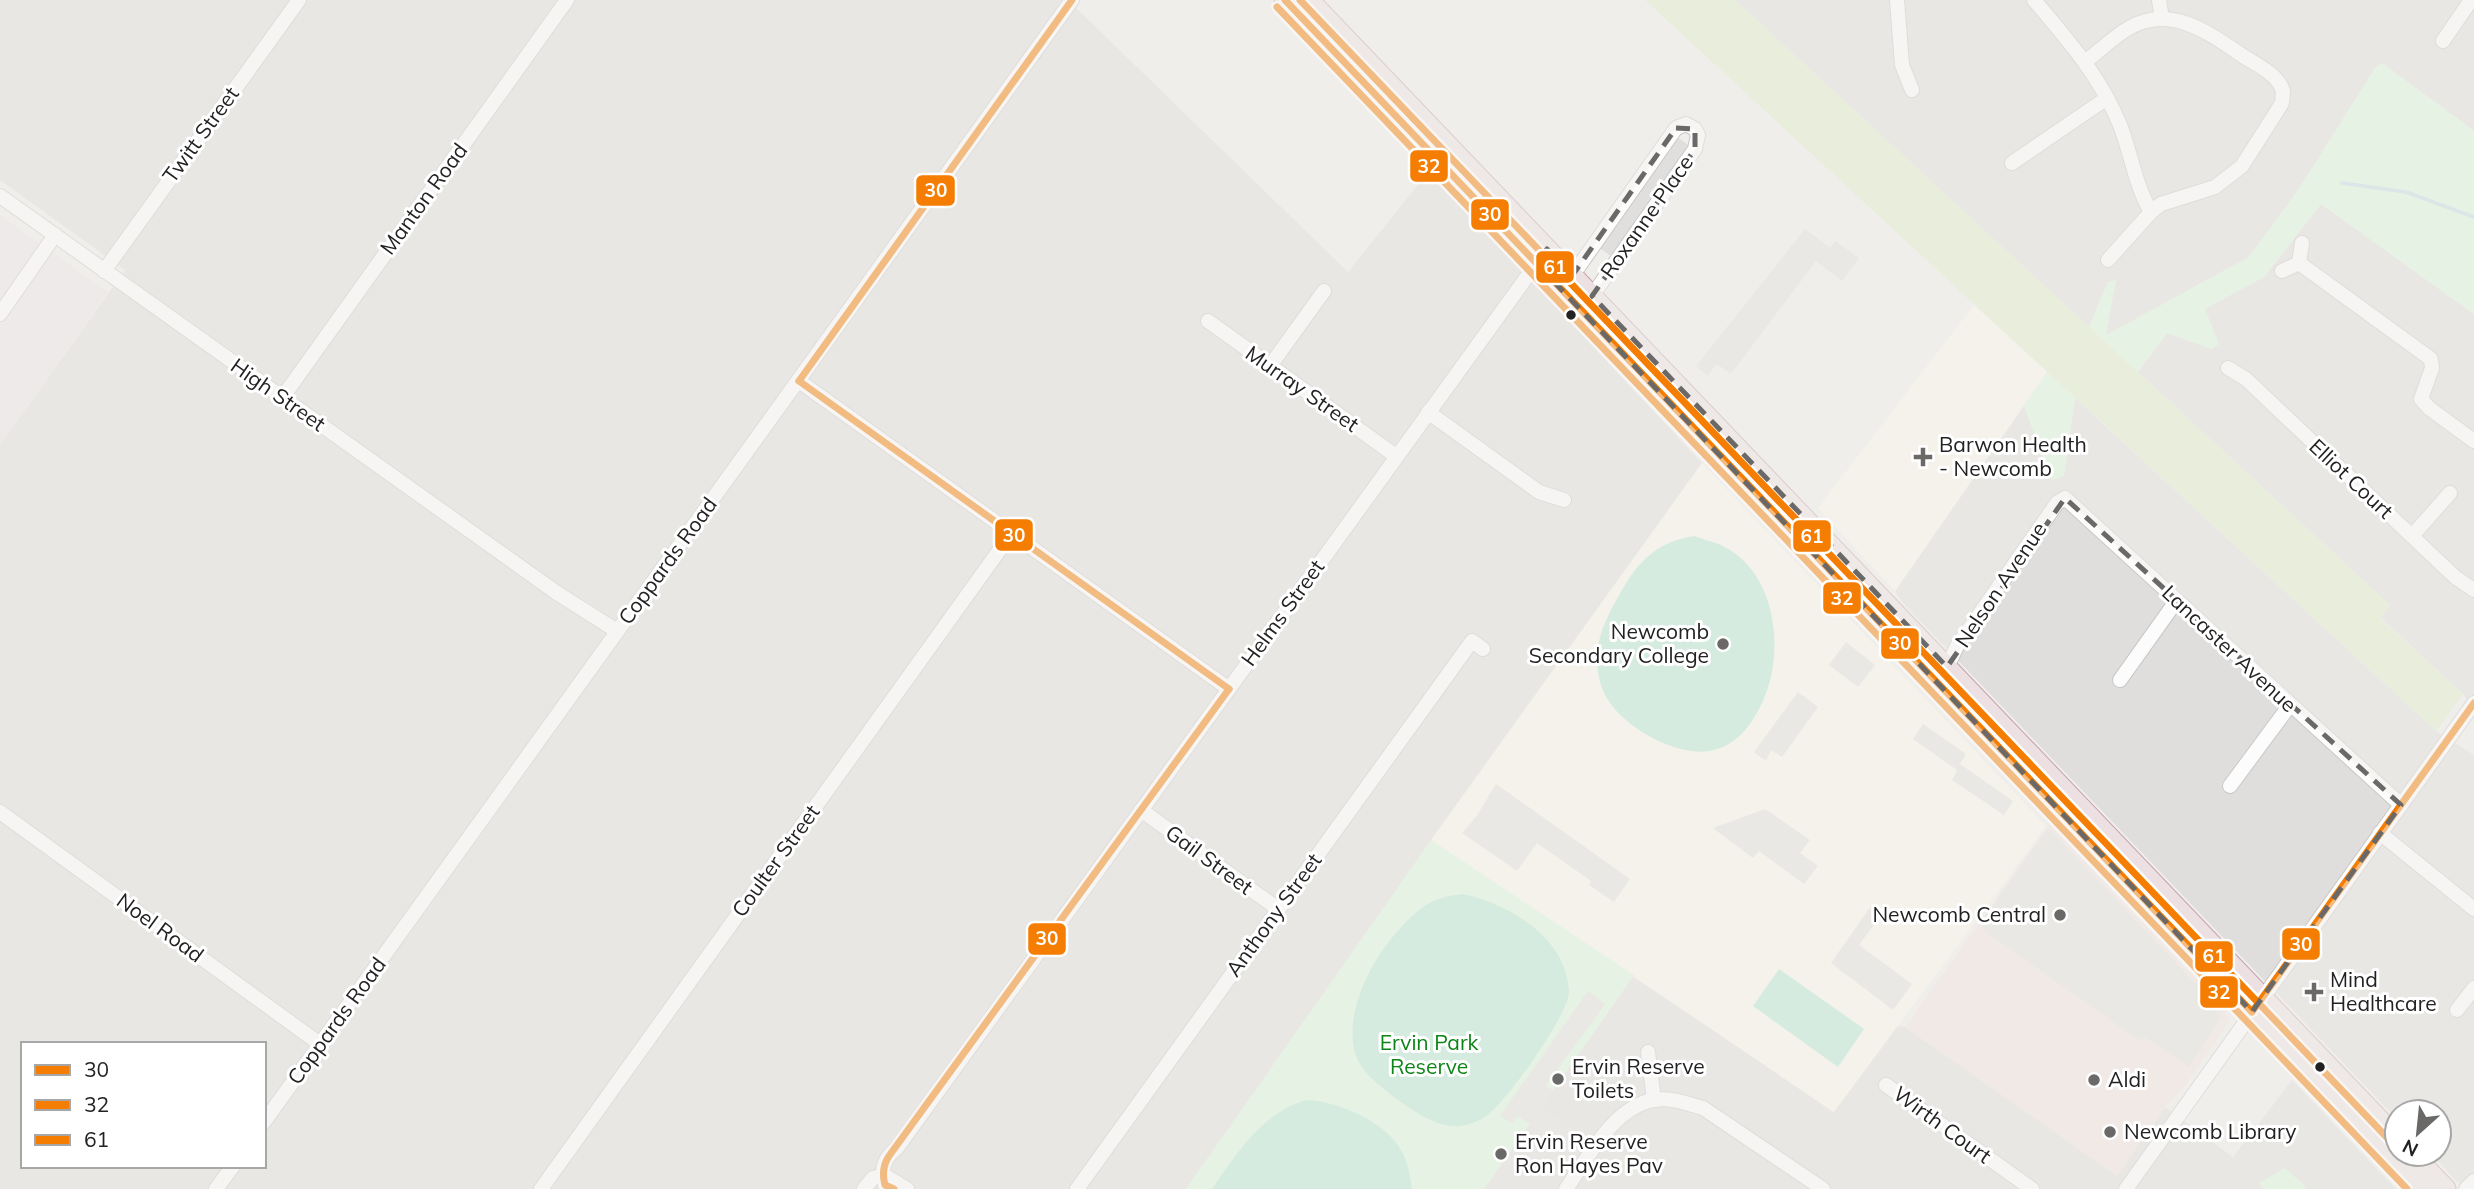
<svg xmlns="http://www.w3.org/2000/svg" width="2474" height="1189" viewBox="0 0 2474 1189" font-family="Mulish,sans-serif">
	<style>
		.residential { fill: #dfdedc; fill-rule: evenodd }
		.commercial { fill: #f1e3e1 }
		.industrial { fill: #ede4e9 }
		.education { fill: #f8f7e8 }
		.grass { fill: #ddeccb }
		.park { fill: #daf5da }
		.pitch { fill: #b7e6d2 }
		.parking { fill: #e0dfde }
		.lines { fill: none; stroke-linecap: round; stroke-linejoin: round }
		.stream { stroke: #bfdbe3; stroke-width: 3.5 }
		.minor-casing { stroke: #c9c8c7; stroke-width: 16 }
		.highway-casing { stroke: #c5a2ac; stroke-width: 23 }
		.minor { stroke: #fdfcfc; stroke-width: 14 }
		.highway { stroke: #ece0e2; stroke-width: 21 }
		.bus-1-casing { stroke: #fff; stroke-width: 12 }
		.bus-2-casing { stroke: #fff; stroke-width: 12 }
		.bus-3-casing { stroke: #fff; stroke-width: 12 }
		.bus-1 { stroke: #f47d02; stroke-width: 7 }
		.bus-2 { stroke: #f47d02; stroke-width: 7 }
		.bus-3 { stroke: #f47d02; stroke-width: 7 }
		.marked { fill: none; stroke: #6a6968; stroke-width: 5; stroke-dasharray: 14 9; stroke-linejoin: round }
		.bus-dot { fill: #222; stroke: #fff; stroke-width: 2.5 }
		.poi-dot { fill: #6a6968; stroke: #fff; stroke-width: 2.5 }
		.labels { text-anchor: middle; stroke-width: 6; stroke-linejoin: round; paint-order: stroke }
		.street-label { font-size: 21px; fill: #222; stroke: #fff }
		.poi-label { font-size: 21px; fill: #222; stroke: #fff; text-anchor: start }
		.park-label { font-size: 21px; fill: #0c8416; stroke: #fff }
		.line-badge { stroke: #fff; stroke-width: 2.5 }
		.badge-label { font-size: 19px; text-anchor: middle; font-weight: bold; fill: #fff }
	</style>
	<rect width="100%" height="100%" fill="#f0eeeb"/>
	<g class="residential">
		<path d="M0 0H1068L1348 272 1429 171 1702 463 1186 1189H0V445L125 270 0 180ZM23 1044H264V1166H23Z"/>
		<path d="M1735 0H2474V131L2382 63 2375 68 2299 189 2249 257 2105 336 2108 282 2089 327Z"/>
		<path d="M2321 204 2474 314V709L2463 694 2380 617 2390 605 2138 372 2167 333 2212 349 2204 309 2264 277Z"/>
		<path d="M2075 398 2436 731 2474 755V1189H2464L2431 1154H2439V1112H2397V1119L1902 602 1895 591 2024 406 2052 480 2064 476Z"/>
		<path d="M1634 975 1833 1112 1897 1026 1905 1027 2117 1175 2165 1107 2233 1157 2292 1080 2396 1189H1484Z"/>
	</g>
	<path class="commercial" d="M2049 824 2222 1006 2230 1020 2184 1088 2165 1107 2117 1176 1905 1027Z"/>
	<path class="industrial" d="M0 215 108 292 0 445Z"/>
	<g class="education">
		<path d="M1974 305 2047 372 1895 591 1818 508Z"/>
		<path d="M1702 463 2046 826 1834 1112 1431 840Z"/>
	</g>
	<path class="grass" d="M1645 0H1735L2390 605 2380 618 2463 694 2436 731Z"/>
	<g class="park">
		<path d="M2382 63 2474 131V314L2321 204 2264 277 2205 309 2219 344 2212 349 2167 333 2138 372 2089 327 2108 282 2116 280 2106 335 2249 257 2299 189 2375 68Z"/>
		<path d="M2047 372 2075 398 2064 476 2052 480 2024 406Z"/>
		<path d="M1431 840 1634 975 1484 1189H1186Z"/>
		<path d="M2285 1168 2306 1187 2304 1189H2263L2259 1183Z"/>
	</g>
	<g class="pitch">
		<path d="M1695 536C1704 540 1716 542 1725 547 1778 575 1785 655 1762 703 1752 724 1738 744 1714 750 1680 759 1626 729 1608 700 1600 688 1596 668 1597 654 1599 630 1610 611 1622 590 1639 560 1659 541 1695 536Z"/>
		<path d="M1463 894C1509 904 1566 937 1569 991 1570 1013 1508 1099 1489 1114 1481 1120 1470 1125 1460 1126 1438 1128 1414 1112 1398 1100 1380 1086 1359 1072 1354 1049 1344 999 1385 936 1423 907 1435 898 1448 896 1463 894Z"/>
		<path d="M1779 969 1864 1029 1838 1067 1753 1006Z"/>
		<path d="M1308 1100C1339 1102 1387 1122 1402 1152 1408 1163 1410 1176 1412 1189H1212C1236 1154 1264 1110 1308 1100Z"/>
	</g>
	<g class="parking">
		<path d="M1677 137 1691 147 1612 257 1598 247Z"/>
		<path d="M1805 229 1830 248 1835 241 1859 258 1842 281 1816 261 1731 374 1717 364 1707 376 1696 366Z"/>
		<path d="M1846 642 1875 665 1858 687 1829 665Z"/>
		<path d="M1798 692 1818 707 1782 757 1771 750 1766 761 1754 752Z"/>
		<path d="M1923 724 1966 754 1960 764 2013 801 2004 815 1952 780 1957 770 1913 739Z"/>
		<path d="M1496 784 1630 879 1614 902 1589 885 1591 881 1537 843 1517 871 1462 833 1476 817Z"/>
		<path d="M1765 809 1810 840 1800 853 1818 866 1804 884 1759 851 1753 858 1713 828Z"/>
		<path d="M2048 828 2220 1009 2219 1020 2189 1067 2145 1037 2140 1041 1983 930 1982 921Z"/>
		<path d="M1871 906 1882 914 1859 945 1912 984 1893 1010 1831 963Z"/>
		<path d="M1588 991 1605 1004 1546 1085 1553 1091 1542 1106 1585 1139 1573 1155 1518 1116 1512 1123 1500 1116Z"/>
	</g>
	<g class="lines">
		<path class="stream" d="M2342 183 2406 192 2474 217"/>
		<defs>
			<g id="minor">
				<path d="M1897 0 1902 65 1912 90"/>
				<path d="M2034 0C2067 39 2100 76 2120 125 2131 153 2135 185 2151 212"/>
				<path d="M2159 0 2162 18"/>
				<path d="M2443 41 2471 0"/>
				<path d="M2086 61C2101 50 2113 37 2129 28 2171 4 2209 33 2243 56 2257 65 2278 74 2283 91L2282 103 2242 166 2215 187 2161 204 2151 212 2108 260"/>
				<path d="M2012 163 2107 98"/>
				<path d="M0 196 557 593 617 631"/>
				<path d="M2299 263 2431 359 2432 368 2421 399 2429 408 2474 441"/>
				<path d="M104 271 299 0"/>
				<path d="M2282 271 2299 263 2302 243"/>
				<path d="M1572 276 1676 128 1686 124 1695 129 1698 135 1695 149 1592 296"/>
				<path d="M0 314 55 235"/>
				<path d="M1208 321 1396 456"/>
				<path d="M1270 366 1324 291"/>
				<path d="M2228 368 2246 379 2455 577 2474 590"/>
				<path d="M799 381 1229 689"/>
				<path d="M282 398 567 0"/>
				<path d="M1428 412 1539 492 1564 500"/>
				<path d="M2412 536 2450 493"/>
				<path d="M1947 667 1957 646 2057 503 2065 498 2401 805"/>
				<path d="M2120 680 2177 600"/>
				<path d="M2230 786 2290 705"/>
				<path d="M1141 810 1278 909"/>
				<path d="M0 812 320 1044"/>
				<path d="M2380 833 2474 909"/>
				<path d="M2457 1010 2474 988"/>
				<path d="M1648 1052 1654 1100"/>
				<path d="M1886 1085 2032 1189"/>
				<path d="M264 1122 1072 0"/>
				<path d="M885 1185C880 1169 884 1158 897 1148L1542 256"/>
				<path d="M216 1189 233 1166"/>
				<path d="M541 1189 1011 534"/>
				<path d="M864 1189 873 1178 884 1175 907 1189"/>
				<path d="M1077 1189 1472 641 1483 649"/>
				<path d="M1566 1189C1588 1158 1613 1107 1654 1100 1671 1097 1688 1104 1703 1108L1823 1189"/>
				<path d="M2126 1189 2474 703"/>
				<path d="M2466 1189 2474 1181"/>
			</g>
			<g id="highway">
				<path d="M1285 0 2422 1189"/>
				<path d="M1308 0 2397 1139"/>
				<path d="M2411 1154 2445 1189"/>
			</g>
		</defs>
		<use href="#minor" class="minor-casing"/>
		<use href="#highway" class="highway-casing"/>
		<use href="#minor" class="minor"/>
		<use href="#highway" class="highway"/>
		<defs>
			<g id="bus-1">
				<path d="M1285 0 2252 1012 2474 703"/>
				<path d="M799 381 1229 689"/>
				<path d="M799 381 1072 0"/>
				<path d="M894 1189 885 1185C882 1174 883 1165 889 1156L1229 689"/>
			</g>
			<path id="bus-2" d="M1277 7 2407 1189"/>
			<path id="bus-3" d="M1300 0 2397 1148"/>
		</defs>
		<use href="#bus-1" class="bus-1-casing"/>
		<use href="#bus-2" class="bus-2-casing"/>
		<use href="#bus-3" class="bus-3-casing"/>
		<use href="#bus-1" class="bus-1"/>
		<use href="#bus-2" class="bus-2"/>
		<use href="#bus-3" class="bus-3"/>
	</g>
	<path d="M0 0H2474V1189H0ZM1676 128 1695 129V149L1592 296 1947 667 2065 498 2401 805 2252 1012 1536 263 1547 249 1572 276Z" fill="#f0eeeb" fill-opacity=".55" fill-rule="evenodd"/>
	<path class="marked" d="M1676 128 1695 129V149L1592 296 1947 667 2065 498 2401 805 2252 1012 1536 263 1547 249 1572 276Z"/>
	<g class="bus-dot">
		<circle cx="1571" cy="315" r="6"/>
		<circle cx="2320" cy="1067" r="6"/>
	</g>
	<g class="poi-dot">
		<path d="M1919.5 446.5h7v7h7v7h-7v7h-7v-7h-7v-7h7z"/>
		<circle cx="1723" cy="644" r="7"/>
		<circle cx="2060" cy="915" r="7"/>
		<path d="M2310.5 981.5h7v7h7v7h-7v7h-7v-7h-7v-7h7z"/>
		<circle cx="1558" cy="1079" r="7"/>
		<circle cx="2094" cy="1080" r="7"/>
		<circle cx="2110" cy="1132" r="7"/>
		<circle cx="1501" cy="1154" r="7"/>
	</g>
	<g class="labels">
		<g class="street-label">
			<text transform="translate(201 135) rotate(-54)" y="7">Twitt Street</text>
			<text transform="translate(424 199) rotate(-54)" y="7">Manton Road</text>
			<text transform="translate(1647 217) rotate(-55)" y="7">Roxanne Place</text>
			<text transform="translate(1302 389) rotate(35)" y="7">Murray Street</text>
			<text transform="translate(278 395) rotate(35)" y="7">High Street</text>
			<text transform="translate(2351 479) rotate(43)" y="7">Elliot Court</text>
			<text transform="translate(668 561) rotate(-54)" y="7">Coppards Road</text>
			<text transform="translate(2001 585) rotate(-56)" y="7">Nelson Avenue</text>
			<text transform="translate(1283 613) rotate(-54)" y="7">Helms Street</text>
			<text transform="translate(2229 649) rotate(43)" y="7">Lancaster Avenue</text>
			<text transform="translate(1209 860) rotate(36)" y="7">Gail Street</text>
			<text transform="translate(776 861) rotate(-54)" y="7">Coulter Street</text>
			<text transform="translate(1274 915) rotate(-54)" y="7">Anthony Street</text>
			<text transform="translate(160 928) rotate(36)" y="7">Noel Road</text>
			<text transform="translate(337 1021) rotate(-54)" y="7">Coppards Road</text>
			<text transform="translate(1942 1125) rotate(36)" y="7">Wirth Court</text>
		</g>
		<g class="poi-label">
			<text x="1939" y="452">Barwon Health<tspan x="1939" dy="24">- Newcomb</tspan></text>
			<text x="1709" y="639" text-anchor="end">Newcomb<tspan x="1709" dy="24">Secondary College</tspan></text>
			<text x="2046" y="922" text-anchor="end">Newcomb Central</text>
			<text x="2330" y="987">Mind<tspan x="2330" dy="24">Healthcare</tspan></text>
			<text x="1572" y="1074">Ervin Reserve<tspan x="1572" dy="24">Toilets</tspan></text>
			<text x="2108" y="1087">Aldi</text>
			<text x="2124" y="1139">Newcomb Library</text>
			<text x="1515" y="1149">Ervin Reserve<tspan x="1515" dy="24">Ron Hayes Pav</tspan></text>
		</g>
		<g class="park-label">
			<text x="1429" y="1050">Ervin Park<tspan x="1429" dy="24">Reserve</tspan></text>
		</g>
	</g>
	<g class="line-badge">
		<rect x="1409" y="149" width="40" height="34" rx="7" fill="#f47d02"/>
		<rect x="915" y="174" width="41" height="33" rx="7" fill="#f47d02"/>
		<rect x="1470" y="198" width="40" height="33" rx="7" fill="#f47d02"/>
		<rect x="1535" y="250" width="40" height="34" rx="7" fill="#f47d02"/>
		<rect x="994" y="518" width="40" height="34" rx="7" fill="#f47d02"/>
		<rect x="1792" y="519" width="40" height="34" rx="7" fill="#f47d02"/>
		<rect x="1822" y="581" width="40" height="34" rx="7" fill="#f47d02"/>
		<rect x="1880" y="627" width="40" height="33" rx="7" fill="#f47d02"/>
		<rect x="1027" y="922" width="40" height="34" rx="7" fill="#f47d02"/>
		<rect x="2281" y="927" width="40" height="34" rx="7" fill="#f47d02"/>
		<rect x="2194" y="940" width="40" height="33" rx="7" fill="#f47d02"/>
		<rect x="2199" y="975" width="40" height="34" rx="7" fill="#f47d02"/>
	</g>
	<g class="badge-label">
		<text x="1429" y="173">32</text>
		<text x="936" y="197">30</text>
		<text x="1490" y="221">30</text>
		<text x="1555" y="274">61</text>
		<text x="1014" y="542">30</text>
		<text x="1812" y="543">61</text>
		<text x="1842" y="605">32</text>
		<text x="1900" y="650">30</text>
		<text x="1047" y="945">30</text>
		<text x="2301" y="951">30</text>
		<text x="2214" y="963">61</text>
		<text x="2219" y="999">32</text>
	</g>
	<rect x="21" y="1042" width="245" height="126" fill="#ffffff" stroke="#a7a7a7" stroke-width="2"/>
	<rect x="35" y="1065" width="35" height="10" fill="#f47d02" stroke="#a7a7a7" stroke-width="2"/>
	<text x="84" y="1077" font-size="21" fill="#222222">30</text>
	<rect x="35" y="1100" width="35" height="10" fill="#f47d02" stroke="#a7a7a7" stroke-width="2"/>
	<text x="84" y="1112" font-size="21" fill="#222222">32</text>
	<rect x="35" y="1135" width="35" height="10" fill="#f47d02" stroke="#a7a7a7" stroke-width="2"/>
	<text x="84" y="1147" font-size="21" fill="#222222">61</text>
	<g transform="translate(2418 1133) rotate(207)"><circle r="33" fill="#ffffff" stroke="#a7a7a7" stroke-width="2"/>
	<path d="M0-5L12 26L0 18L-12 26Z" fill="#6a6968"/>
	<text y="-10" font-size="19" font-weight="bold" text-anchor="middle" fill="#222222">N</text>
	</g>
</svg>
